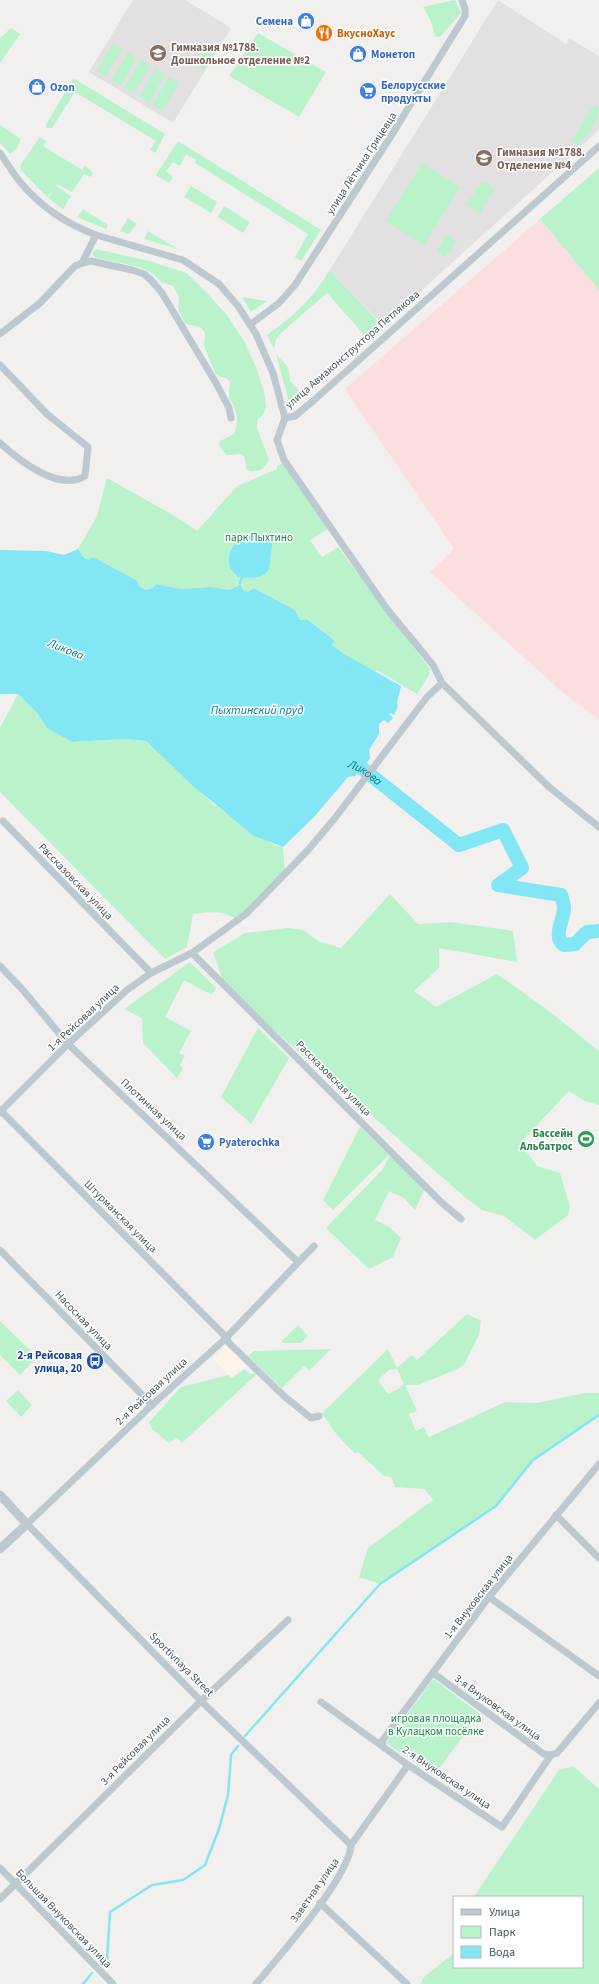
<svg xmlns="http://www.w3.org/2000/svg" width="599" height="1984" viewBox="0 0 599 1984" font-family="'Source Sans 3',sans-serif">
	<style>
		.commercial { fill: #fef5e8 }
		.education { fill: #e3e0e1 }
		.medical { fill: #fddede }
		.green { fill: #baf3cb; fill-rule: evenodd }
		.water { fill: #83e6f4 }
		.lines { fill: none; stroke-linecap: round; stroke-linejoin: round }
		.stream { stroke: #83e6f4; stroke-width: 2.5 }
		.river { stroke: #83e6f4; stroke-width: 14 }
		.minor { stroke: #bcc9d0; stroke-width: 7 }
		.tertiary { stroke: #bcc9d0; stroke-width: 9 }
		.labels { text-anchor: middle; stroke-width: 3; stroke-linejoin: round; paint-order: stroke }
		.shop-label { font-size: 11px; font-weight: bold; fill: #366cbe; stroke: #fff; text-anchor: start }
		.food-label { font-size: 11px; font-weight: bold; fill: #c56008; stroke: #fff; text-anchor: start }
		.education-label { font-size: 11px; font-weight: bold; fill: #785e54; stroke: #fff; text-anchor: start }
		.street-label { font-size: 11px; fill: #46555f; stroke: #fff }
		.park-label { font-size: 11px; fill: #0f8740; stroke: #fff }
		.leisure-label { font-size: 11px; font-weight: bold; fill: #27864d; stroke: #fff; text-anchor: end }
		.transit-label { font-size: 11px; font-weight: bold; fill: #164399; stroke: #fff; text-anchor: end }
		.water-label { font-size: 12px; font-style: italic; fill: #047d8e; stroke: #fff }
	</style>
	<rect width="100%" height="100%" fill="#f2efef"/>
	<path class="commercial" d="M229 1343 248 1362 231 1378 213 1359Z"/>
	<g class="education">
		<path d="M133 0H185L231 28 173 123 89 72Z"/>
		<path d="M498 0 566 44 569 38 599 56V130L383 325 334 275 331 268Z"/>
	</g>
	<path class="medical" d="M540 219 599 290V719L562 692 430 572 454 549 345 389Z"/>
	<g class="green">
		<path d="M455 0 461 13 440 37 435 36 431 21 423 7Z"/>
		<path d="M11 28 20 34 0 63V38Z"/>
		<path d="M258 33 326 72 299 117 229 76Z"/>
		<path d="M212 42 219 46 204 71 195 65 207 45 209 46Z"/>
		<path d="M113 43 123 49 106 76 96 71Z"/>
		<path d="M128 52 137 58 121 86 111 80Z"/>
		<path d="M141 60 150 66 134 93 124 88Z"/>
		<path d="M156 69 165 75 149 103 139 97Z"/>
		<path d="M169 77 179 83 162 111 152 105Z"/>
		<path d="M75 79 165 134 155 153 150 150 156 141 75 92 52 128H46V125L72 80Z"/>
		<path d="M594 105 599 108C599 123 588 135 577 144L571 141Z"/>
		<path d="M0 125 21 139 17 148 10 154 0 143Z"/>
		<path d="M40 137 46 141 43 146 82 170 85 165 93 173 91 177 84 174 72 192 57 184 56 186 71 196 63 209 48 198 53 190 47 197 20 169 21 164Z"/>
		<path d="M178 141 321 230 301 261 295 257 308 234 195 163 196 160 186 154 180 166 173 162 166 171 173 177 169 183 156 175Z"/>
		<path d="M422 163 460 187 424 245 386 221Z"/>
		<path d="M599 168V290L540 219Z"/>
		<path d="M482 181 495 189 480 213 466 205Z"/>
		<path d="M191 186 217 202 211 213 184 197Z"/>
		<path d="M224 206 250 222 243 233 218 217Z"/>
		<path d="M83 209 108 225 106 229 77 217Z"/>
		<path d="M128 218 137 224 129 234 120 231Z"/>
		<path d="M148 231 178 249 144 239Z"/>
		<path d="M446 235 456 241 445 257 436 251Z"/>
		<path d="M96 249 149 261 187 273 207 293 227 315 244 341 256 367 264 391 266 407 263 415 257 420V428L269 460C265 469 259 472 249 471L246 468C245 447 239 456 226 455L219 445 220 441 234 434C238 422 238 416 233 404 232 402 229 399 229 396 228 391 231 386 229 381 226 376 219 378 216 374 215 373 207 353 205 349 202 343 207 337 204 331 199 324 191 327 185 323L178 309 179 297 173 286 161 282 153 274 140 267 96 258 93 255V252Z"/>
		<path d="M331 268 334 275 380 323 365 336 327 293 282 332 276 339 274 349 267 335C295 315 313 298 331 268Z"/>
		<path d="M242 297 267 301 251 312Z"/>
		<path d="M276 354C286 365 290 366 290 381L303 395 293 405 289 402Z"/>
		<path d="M284 463 328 529 310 540 322 557 338 547 430 669 429 675 417 694 377 670 372 675 332 645 335 640 308 619 300 620 295 610 254 588 248 592 243 590 241 583 230 590 211 587 181 589 156 584 153 588 146 590 139 586 138 581 93 557 89 560 83 558 78 549 97 516 107 478 178 518 197 531 237 486 277 469V466Z"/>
		<path d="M18 694 37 713 47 728 72 742 124 739 146 741 214 805 274 845 283 847 285 874 237 920C222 910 211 912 193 914L187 947 165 959 0 792V728Z"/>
		<path d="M390 894 418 924 451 922 513 931 517 962 439 948V968L414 991 436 1007 497 974 549 1011 599 1051V1105L585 1101 569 1091 520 1143 537 1166 560 1173 570 1207 568 1215 535 1240 504 1216 482 1210 467 1199 225 987 213 952 245 933 288 928 303 930 318 941 341 948Z"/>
		<path d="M190 962 216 988 212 995 184 980 165 1017 191 1031 179 1053 185 1056 180 1065 183 1068 177 1078 143 1043 142 1018 124 1009Z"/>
		<path d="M258 1028 289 1058 251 1124 221 1097Z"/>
		<path d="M360 1127 389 1155 333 1210 323 1200Z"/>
		<path d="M392 1152 426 1186 415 1210 404 1198 389 1191 375 1220 389 1227 401 1238 393 1257 369 1269 326 1228 382 1170Z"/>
		<path d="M467 1314 481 1321 479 1335 464 1365 455 1370 418 1385H405L417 1411 409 1414 416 1431 424 1427 429 1437 505 1402 537 1403 585 1393H599V1415L533 1460 496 1506 380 1584 359 1577 368 1548 433 1500 425 1489 395 1487 391 1477 384 1476 358 1452 355 1454 337 1435 323 1415 319 1416 388 1349 397 1368 412 1355 417 1360ZM397 1369 404 1384 398 1389 388 1394 378 1380 389 1370Z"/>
		<path d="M0 1321 37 1357 20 1375 0 1355Z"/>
		<path d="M298 1325 308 1336 301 1343H283L282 1341Z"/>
		<path d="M331 1349 309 1371 304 1366 282 1388 248 1356 254 1351Z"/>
		<path d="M245 1369 250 1374 258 1373 182 1443 177 1438 169 1443 152 1429 149 1422 181 1387 228 1375 231 1378Z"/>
		<path d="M18 1390 32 1405 21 1417 6 1401Z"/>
		<path d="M433 1679 480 1714 434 1775 386 1743Z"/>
		<path d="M573 1766 599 1789V1984H421L423 1978 454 1953V1967H582V1897H476L475 1895 559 1770Z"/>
	</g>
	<g class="water">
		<path d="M255 533 264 534 273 538 269 569C263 580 249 578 238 577L230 568C225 548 238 539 255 533Z"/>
		<path d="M78 549 84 558 89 560 93 557 138 581 139 586 146 590 153 588 156 584 181 589 211 587 230 590 239 585 240 583 243 590 248 592 254 588 295 610 300 620 307 619 333 639 335 641 332 645 344 654 401 686 397 703 398 706 394 715 391 713 389 714 393 718 388 723 384 720 379 724V734L369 750 370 758 363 769 359 771 355 776 348 777 314 817 283 847 254 836 193 786 146 741 124 739 72 742 47 728 37 713 18 694H0V550L46 551 64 555Z"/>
	</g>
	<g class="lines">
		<g class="stream">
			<path d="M240 583 242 577"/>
			<path d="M245 1736 380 1584 496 1506 533 1460 599 1415"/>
			<path d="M102 1964 107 1960 110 1912 152 1885 183 1880 205 1865 219 1829 228 1795 231 1755 238 1746"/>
			<path d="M83 1984 92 1973"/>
		</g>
		<path class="river" id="s1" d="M346 762 363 769 459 845 503 830 522 868 498 885 561 895C562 899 564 904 564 908 564 920 552 937 564 945L575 944 587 932 599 931"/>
		<g class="minor">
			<path d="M0 153C7 163 13 174 21 183 41 207 67 224 96 235L183 260 219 284 238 306 256 334 273 373 285 418"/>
			<path d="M82 263 96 235"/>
			<path d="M251 324 279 303 295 285 391 136 465 16V9L462 0"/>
			<path d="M0 334 40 303 75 266 82 263 91 261 132 270 144 274 151 280 162 293 216 383 229 408 231 418"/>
			<path d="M0 365 47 414 88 447 85 476C59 492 19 460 0 443"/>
			<path d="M285 418 277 440 284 460 387 609 433 665 442 683 549 787 599 827"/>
			<path d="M285 418 295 416 313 401 599 146"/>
			<path d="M3 821 151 973"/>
			<path d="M192 953 441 1202 461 1219"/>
			<path d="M0 966 22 989 68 1044 298 1262"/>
			<path d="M0 1110 227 1338 229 1343 284 1396 311 1418 319 1416"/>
			<path d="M0 1112 68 1044 127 990 151 973 192 953 246 914 308 850 335 818 427 697 442 683"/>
			<path d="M314 1246 224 1340 152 1405 27 1524 201 1701 351 1845"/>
			<path d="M0 1250 152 1405"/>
			<path d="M556 1515 599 1558"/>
			<path d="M489 1597 599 1676"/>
			<path d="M433 1673 544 1754 551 1755"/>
			<path d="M321 1702 408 1765 502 1827 551 1755 557 1753 599 1703"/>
			<path d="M383 1746 382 1741 489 1597 599 1464"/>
			<path d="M0 1868 113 1984"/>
			<path d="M0 1899 201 1701 288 1620"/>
			<path d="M320 1903 407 1984"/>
			<path d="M256 1984C279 1956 349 1878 351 1845L408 1765"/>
		</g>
		<path class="tertiary" d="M0 1495 27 1524 0 1549"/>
	</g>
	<defs>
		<symbol id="shop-disc" viewBox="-11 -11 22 22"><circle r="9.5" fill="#3f7fe0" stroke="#fff"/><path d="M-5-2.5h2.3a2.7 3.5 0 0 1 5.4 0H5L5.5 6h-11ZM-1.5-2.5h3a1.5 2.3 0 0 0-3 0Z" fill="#fff"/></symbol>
		<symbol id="restaurant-disc" viewBox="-11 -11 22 22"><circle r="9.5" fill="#e8710a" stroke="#fff"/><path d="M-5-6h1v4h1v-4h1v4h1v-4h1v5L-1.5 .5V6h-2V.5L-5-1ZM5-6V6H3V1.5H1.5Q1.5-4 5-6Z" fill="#fff"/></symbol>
		<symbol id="school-disc" viewBox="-11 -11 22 22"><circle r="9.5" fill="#8d6e63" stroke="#fff"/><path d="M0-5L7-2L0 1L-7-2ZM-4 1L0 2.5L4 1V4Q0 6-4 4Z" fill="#fff"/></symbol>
		<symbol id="supermarket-disc" viewBox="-11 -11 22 22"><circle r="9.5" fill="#3f7fe0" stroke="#fff"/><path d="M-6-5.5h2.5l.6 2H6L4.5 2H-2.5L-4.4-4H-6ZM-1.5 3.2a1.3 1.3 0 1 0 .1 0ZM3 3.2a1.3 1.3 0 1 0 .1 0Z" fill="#fff"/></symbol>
		<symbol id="stadium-disc" viewBox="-11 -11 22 22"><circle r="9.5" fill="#2e9e5b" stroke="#fff"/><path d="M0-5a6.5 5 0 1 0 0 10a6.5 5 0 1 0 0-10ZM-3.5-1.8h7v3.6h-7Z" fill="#fff"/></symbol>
		<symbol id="bus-disc" viewBox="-11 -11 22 22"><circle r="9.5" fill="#1a4fb4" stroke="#fff"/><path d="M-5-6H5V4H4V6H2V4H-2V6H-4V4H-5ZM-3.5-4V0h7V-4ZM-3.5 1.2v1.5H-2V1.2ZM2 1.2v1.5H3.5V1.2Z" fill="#fff"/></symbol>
	</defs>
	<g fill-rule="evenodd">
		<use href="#shop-disc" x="296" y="11" width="20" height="20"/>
		<use href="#restaurant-disc" x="314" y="23" width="20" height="20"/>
		<use href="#school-disc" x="148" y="43" width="20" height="20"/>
		<use href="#shop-disc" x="348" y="44" width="20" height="20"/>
		<use href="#shop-disc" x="27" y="77" width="20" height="20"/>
		<use href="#supermarket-disc" x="358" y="81" width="20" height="20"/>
		<use href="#school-disc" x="474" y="148" width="20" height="20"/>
		<use href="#stadium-disc" x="576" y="1129" width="20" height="20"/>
		<use href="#supermarket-disc" x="196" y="1132" width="20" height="20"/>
		<use href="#bus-disc" x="85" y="1351" width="20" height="20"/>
	</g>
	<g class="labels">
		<g class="shop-label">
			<text x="293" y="25" text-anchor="end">Семена</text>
			<text x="371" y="58">Монетоп</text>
			<text x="381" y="89">Белорусские<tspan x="381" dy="13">продукты</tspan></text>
			<text x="50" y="91">Ozon</text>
			<text x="219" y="1146">Pyaterochka</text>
		</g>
		<g class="food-label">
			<text x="337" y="37">ВкусноХаус</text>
		</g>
		<g class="education-label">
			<text x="171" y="51">Гимназия №1788.<tspan x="171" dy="13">Дошкольное отделение №2</tspan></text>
			<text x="497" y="156">Гимназия №1788.<tspan x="497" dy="13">Отделение №4</tspan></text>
		</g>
		<g class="street-label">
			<text transform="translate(361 163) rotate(-57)" y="4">улица Лётчика Грицевца</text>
			<text transform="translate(352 349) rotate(-41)" y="4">улица Авиаконструктора Петлякова</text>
			<text transform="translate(76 881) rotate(46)" y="4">Рассказовская улица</text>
			<text transform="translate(83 1017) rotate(-43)" y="4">1-я Рейсовая улица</text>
			<text transform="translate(334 1078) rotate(45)" y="4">Рассказовская улица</text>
			<text transform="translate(154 1109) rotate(43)" y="4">Плотинная улица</text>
			<text transform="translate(121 1216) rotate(45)" y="4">Штурманская улица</text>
			<text transform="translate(84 1320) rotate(46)" y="4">Насосная улица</text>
			<text transform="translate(151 1391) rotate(-43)" y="4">2-я Рейсовая улица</text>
			<text transform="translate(478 1596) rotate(-52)" y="4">1-я Внуковская улица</text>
			<text transform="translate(182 1664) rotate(45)" y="4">Sportivnaya Street</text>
			<text transform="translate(498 1707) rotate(36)" y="4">3-я Внуковская улица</text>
			<text transform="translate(135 1750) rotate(-45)" y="4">3-я Рейсовая улица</text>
			<text transform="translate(447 1777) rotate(34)" y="4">2-я Внуковская улица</text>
			<text transform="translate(314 1890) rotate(-55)" y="4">Заветная улица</text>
			<text transform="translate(64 1918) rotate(46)" y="4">Большая Внуковская улица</text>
		</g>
		<g class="park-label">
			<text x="259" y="541">парк Пыхтино</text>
			<text x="436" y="1722">игровая площадка<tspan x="436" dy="13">в Кулацком посёлке</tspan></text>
		</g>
		<g class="leisure-label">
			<text x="573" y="1137">Бассейн<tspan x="573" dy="13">Альбатрос</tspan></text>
		</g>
		<g class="transit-label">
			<text x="82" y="1359">2-я Рейсовая<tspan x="82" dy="13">улица, 20</tspan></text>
		</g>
		<g class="water-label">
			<text transform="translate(66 649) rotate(22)" y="4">Ликова</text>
			<text x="257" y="714">Пыхтинский пруд</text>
			<text dy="4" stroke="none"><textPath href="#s1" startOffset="22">Ликова</textPath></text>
		</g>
	</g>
	<rect x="453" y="1896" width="130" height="72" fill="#ffffff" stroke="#b5bbbf"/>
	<rect x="461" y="1909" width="20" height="6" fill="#bcc9d0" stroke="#b5bbbf"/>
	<text x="489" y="1916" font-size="12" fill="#46555f">Улица</text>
	<rect x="461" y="1926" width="20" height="12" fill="#baf3cb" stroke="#b5bbbf"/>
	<text x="489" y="1936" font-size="12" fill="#46555f">Парк</text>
	<rect x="461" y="1946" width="20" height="12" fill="#83e6f4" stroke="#b5bbbf"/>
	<text x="489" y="1956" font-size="12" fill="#46555f">Вода</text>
</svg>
